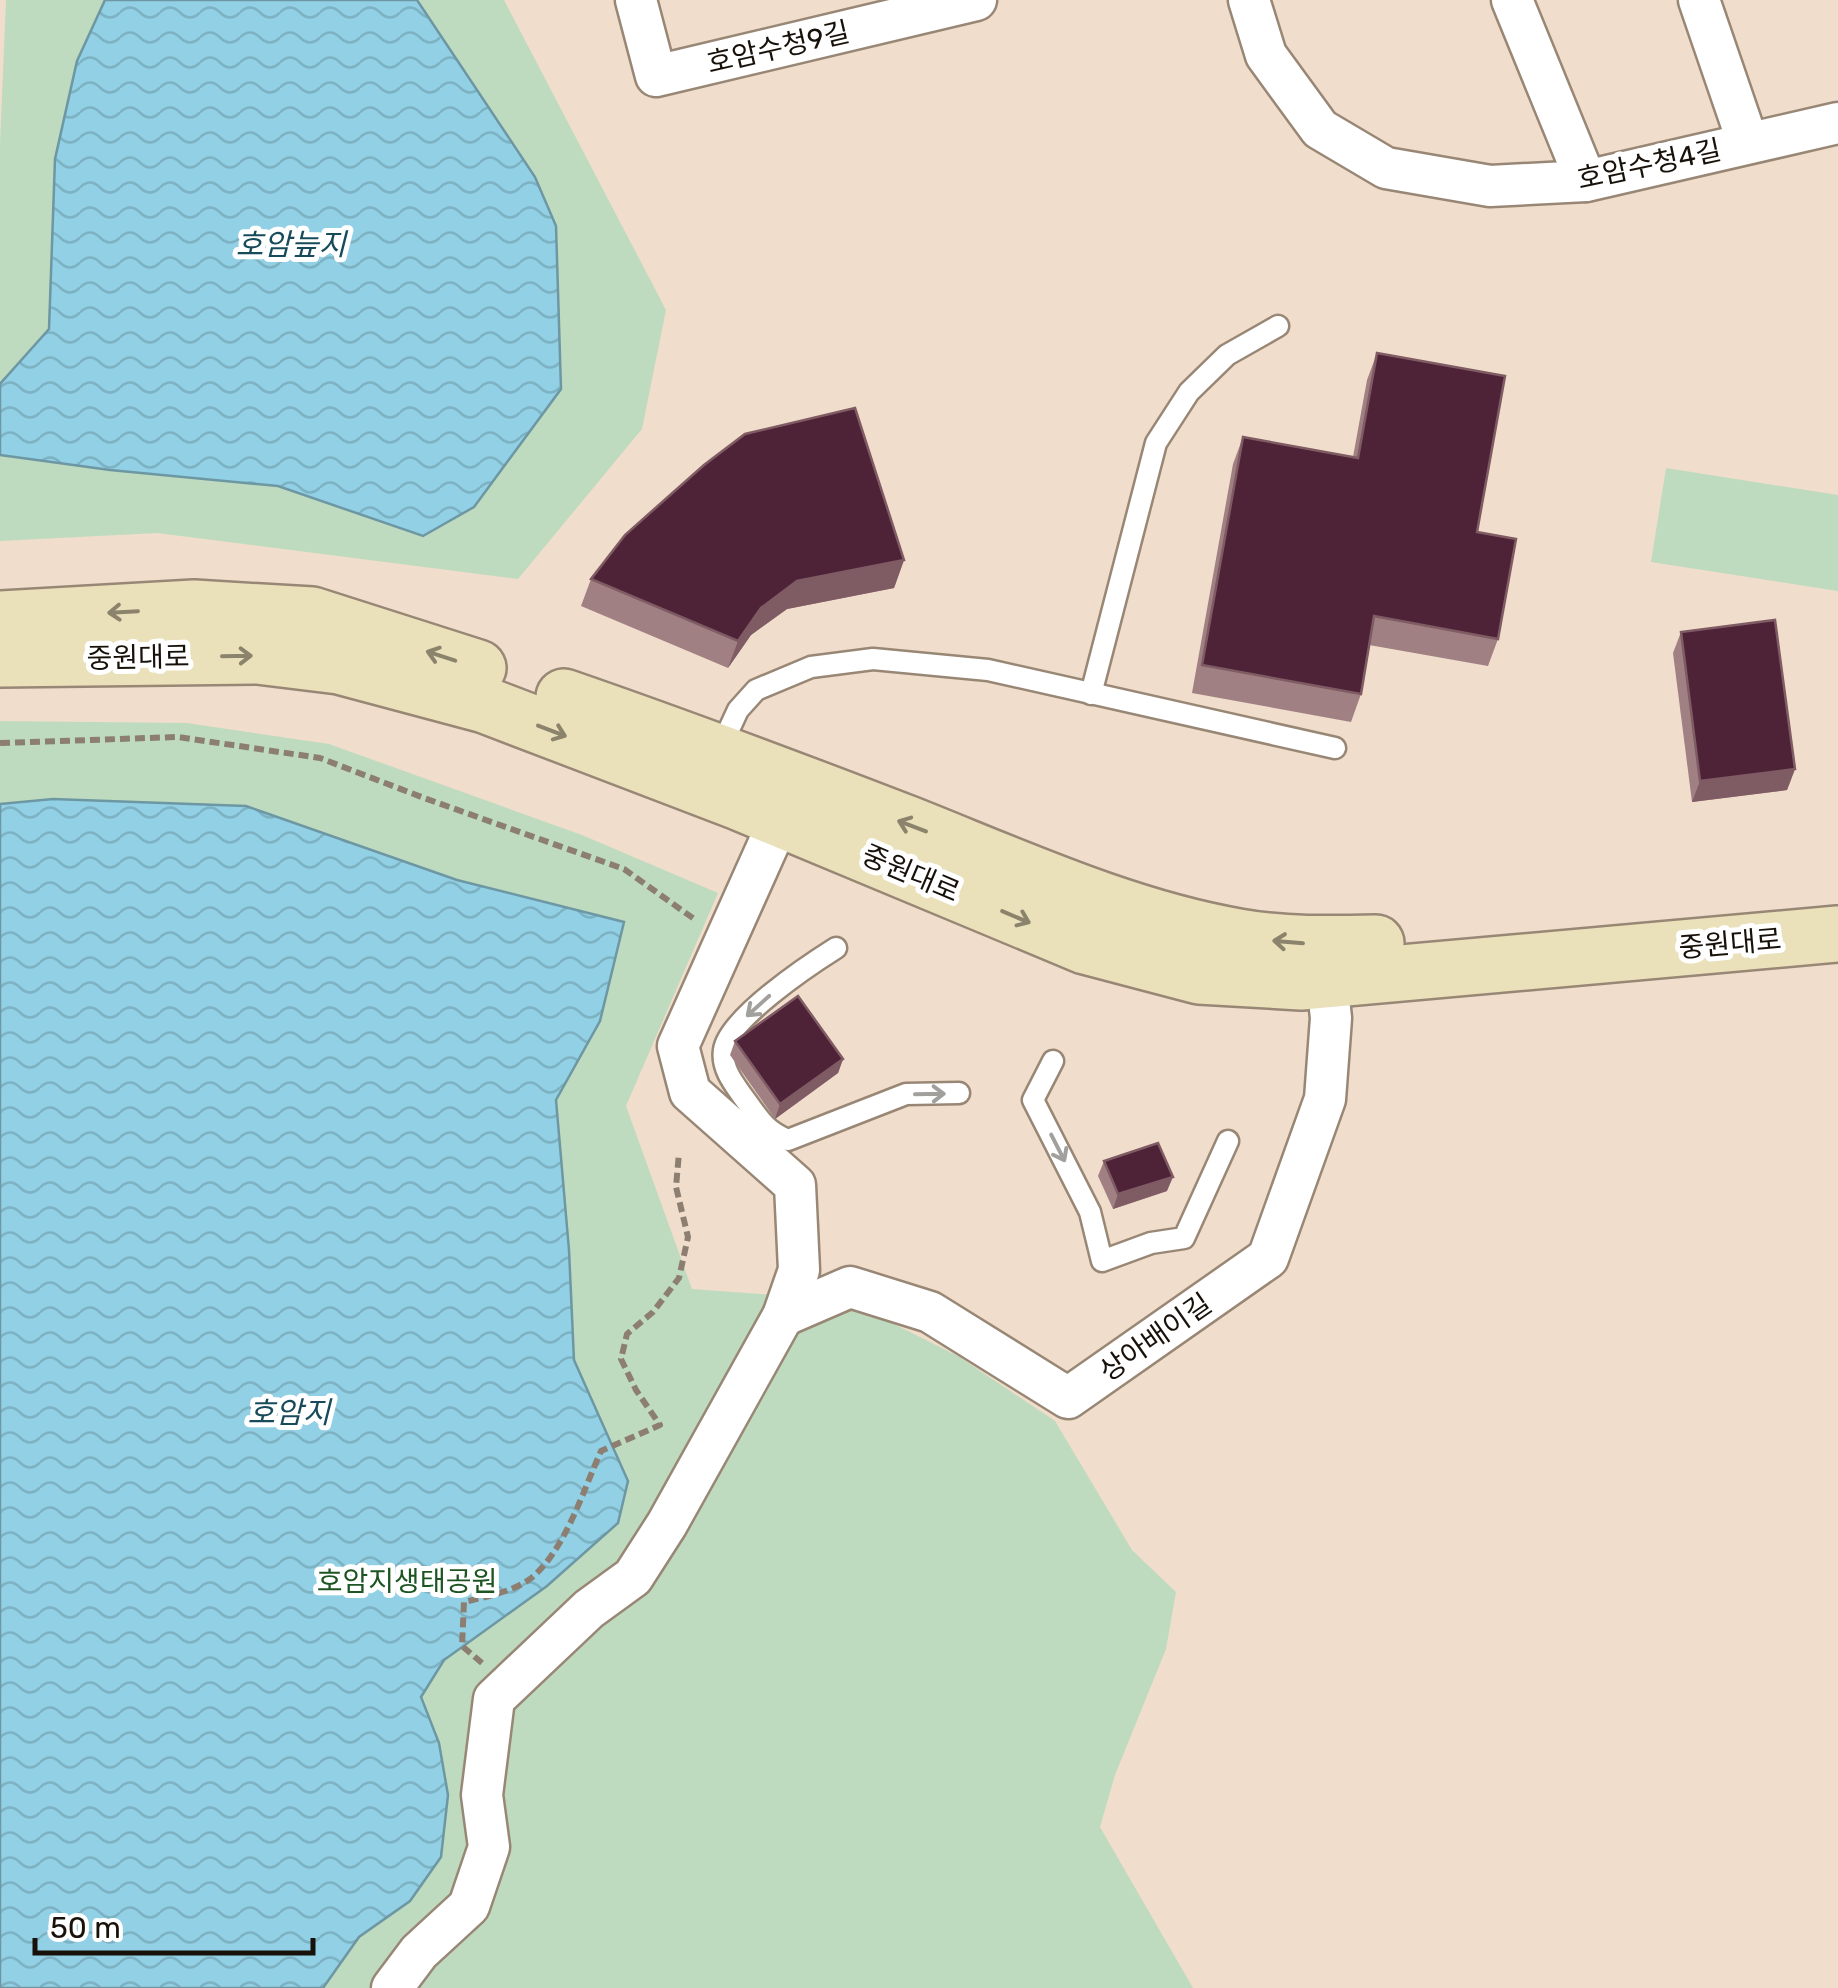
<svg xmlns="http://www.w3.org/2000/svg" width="1838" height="1988" viewBox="0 0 1838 1988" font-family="Rubik,'Noto Sans KR',sans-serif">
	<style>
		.green { fill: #bfdbbf }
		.water { fill: url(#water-waves); stroke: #6d97a3; stroke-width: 2.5 }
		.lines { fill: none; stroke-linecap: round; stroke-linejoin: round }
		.service-casing { stroke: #998776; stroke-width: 25 }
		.minor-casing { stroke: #998776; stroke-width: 45 }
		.secondary-casing { stroke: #998776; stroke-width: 60 }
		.path { stroke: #8c7f72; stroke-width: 6; stroke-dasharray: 10 5; stroke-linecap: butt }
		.service { stroke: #fff; stroke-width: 20 }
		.minor { stroke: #fff; stroke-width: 40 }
		.secondary { stroke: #eae1bb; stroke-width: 55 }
		.wall { fill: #a08082 }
		.shaded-wall { fill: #7f5b64 }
		.building { fill: #4e2338; stroke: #7f5b64; stroke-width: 2.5 }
		.oneway { stroke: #8b836b }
		.oneway2 { stroke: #a2a09d }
		.labels { text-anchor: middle; stroke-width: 10; stroke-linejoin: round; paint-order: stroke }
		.street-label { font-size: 28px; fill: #17110a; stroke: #fff }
		.park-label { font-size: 28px; fill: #1c5422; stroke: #fff }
		.water-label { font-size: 30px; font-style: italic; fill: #174b5b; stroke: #fff }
	</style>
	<defs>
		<pattern id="water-waves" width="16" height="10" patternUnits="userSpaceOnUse" patternTransform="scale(2.5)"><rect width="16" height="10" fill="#92d0e5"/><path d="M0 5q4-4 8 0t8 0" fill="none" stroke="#7db2c3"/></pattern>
	</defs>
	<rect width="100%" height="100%" fill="#f1ddcb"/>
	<g class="green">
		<path d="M6 0H504L666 310 642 429 518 579 157 533 0 541V144Z"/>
		<path d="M1666 468 1838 495V591L1651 562Z"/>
		<path d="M0 721 187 723 329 744 582 835 718 893 626 1106 692 1289 846 1300 958 1356 1055 1421 1132 1550 1176 1592 1166 1649 1115 1775 1100 1827 1193 1988H0Z"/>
	</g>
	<g class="water">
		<path d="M105 0H417L535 177 556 226 561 389 474 507 423 536 278 486 110 470 0 455V384L49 329 55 159 77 61Z"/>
		<path d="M53 799 246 806 457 880 624 922 600 1021 556 1100 569 1250 574 1360 628 1481 618 1523 547 1586 444 1660 421 1697 439 1743 448 1795 441 1857 410 1901 359 1937 323 1988H0V804Z"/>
	</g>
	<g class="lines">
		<defs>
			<g id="service">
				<path d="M1091 694 1156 443 1189 392 1227 355 1278 326"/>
				<path d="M719 751 738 710 756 690 811 667 873 659 988 670 1335 748"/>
				<path d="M836 948C809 965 728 1019 724 1050 721 1068 734 1084 744 1098 759 1118 764 1130 788 1140L906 1094 959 1093"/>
				<path d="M1053 1061 1033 1100 1090 1212 1102 1261 1151 1243 1184 1238 1228 1141"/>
			</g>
			<g id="minor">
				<path d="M636 0 656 76 976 0"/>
				<path d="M1249 0 1266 55 1320 129 1386 168 1490 186 1586 181 1838 123"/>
				<path d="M1512 0 1586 181"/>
				<path d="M1699 0 1748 143"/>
				<path d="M783 1316 850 1287 930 1312 1068 1398 1268 1258 1325 1099 1331 1018 1327 980"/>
				<path d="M392 1988 419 1952 469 1906 489 1847 482 1795 494 1699 589 1609 633 1577 667 1524 783 1316 799 1270 795 1185 690 1092 678 1046 791 794"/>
			</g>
			<g id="secondary">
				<path d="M0 619 194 608 312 615 478 668"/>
				<path d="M0 659 257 656 339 666 485 705 739 802 1085 946 1199 976 1301 982 1838 934"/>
				<path d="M564 697C680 737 794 780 908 824 1014 866 1127 918 1239 937 1284 945 1330 944 1376 943"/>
			</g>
		</defs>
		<use href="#service" class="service-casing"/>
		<use href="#minor" class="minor-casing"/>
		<use href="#secondary" class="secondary-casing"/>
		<g class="path">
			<path d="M0 743 178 737 320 758 424 798 624 869 697 921"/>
			<path d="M482 1663 462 1646 464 1602C485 1597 512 1592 530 1579 565 1551 583 1491 601 1451L660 1425 636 1390 621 1359 627 1334 653 1312 679 1278 688 1237 676 1187 679 1153"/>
		</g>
		<use href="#service" class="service"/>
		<use href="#minor" class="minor"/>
		<use href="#secondary" class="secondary"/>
	</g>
	<g class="wall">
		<path d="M1377 353 1477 532 1498 639 1488 666 1369 645 1361 694 1351 722 1192 693 1233 464 1243 437 1353 457 1367 380Z"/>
		<path d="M904 560 894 588 787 609 751 635 728 668 581 606 591 579Z"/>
		<path d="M1681 632 1795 769 1787 790 1692 802 1673 653Z"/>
		<path d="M735 1041 843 1059 838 1073 775 1119 730 1055Z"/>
		<path d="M1104 1161 1167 1191 1113 1209 1098 1176Z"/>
	</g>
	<g class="shaded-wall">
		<path d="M904 560 894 588 787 609 751 635 728 668 738 641 761 608 797 581Z"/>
		<path d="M1795 769 1787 790 1692 802 1700 781Z"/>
		<path d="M843 1059 838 1073 775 1119 780 1104Z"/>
		<path d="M1173 1177 1167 1191 1113 1209 1118 1194Z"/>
	</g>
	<g class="building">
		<path d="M1377 353 1505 376 1477 532 1516 539 1498 639 1374 616 1361 694 1202 665 1243 437 1358 458Z"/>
		<path d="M855 408 904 560 797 581 761 608 738 641 591 579 625 535 704 465 745 434Z"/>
		<path d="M1775 620 1795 769 1700 781 1681 632Z"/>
		<path d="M798 996 843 1059 780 1104 735 1041Z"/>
		<path d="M1158 1143 1173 1177 1118 1194 1104 1161Z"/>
	</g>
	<defs><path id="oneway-shaft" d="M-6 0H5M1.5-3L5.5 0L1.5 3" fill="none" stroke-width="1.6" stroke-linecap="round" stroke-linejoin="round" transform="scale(2.5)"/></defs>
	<g class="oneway">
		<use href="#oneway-shaft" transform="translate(123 612) rotate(177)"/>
		<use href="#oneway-shaft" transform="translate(237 656) rotate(-1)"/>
		<use href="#oneway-shaft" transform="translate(441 656) rotate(-162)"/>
		<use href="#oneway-shaft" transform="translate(552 731) rotate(21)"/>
		<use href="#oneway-shaft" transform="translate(912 826) rotate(-159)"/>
		<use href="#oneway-shaft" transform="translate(1016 917) rotate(23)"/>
		<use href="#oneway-shaft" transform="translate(1288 942) rotate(-175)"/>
	</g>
	<g class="oneway2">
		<use href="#oneway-shaft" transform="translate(758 1006) rotate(138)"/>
		<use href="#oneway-shaft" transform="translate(930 1094) rotate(-1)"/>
		<use href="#oneway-shaft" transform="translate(1058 1148) rotate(63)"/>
	</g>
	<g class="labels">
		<g class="street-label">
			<text transform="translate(778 47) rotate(-13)" y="10">호암수청9길</text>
			<text transform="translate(1649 164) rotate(-12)" y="10">호암수청4길</text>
			<text transform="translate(138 657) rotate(-1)" y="10">중원대로</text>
			<text transform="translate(911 873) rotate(23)" y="10">중원대로</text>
			<text transform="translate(1730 943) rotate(-5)" y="10">중원대로</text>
			<text transform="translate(1155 1337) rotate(-35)" y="10">상아배이길</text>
		</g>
		<g class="park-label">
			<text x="407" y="1591">호암지생태공원</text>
		</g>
		<g class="water-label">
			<text x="291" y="255">호암늪지</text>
			<text x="289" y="1423">호암지</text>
		</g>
	</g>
	<path d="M35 1938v15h278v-15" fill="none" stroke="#17110a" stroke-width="5"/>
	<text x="50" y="1938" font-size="30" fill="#17110a" stroke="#ffffff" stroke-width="8" paint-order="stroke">50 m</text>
</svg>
